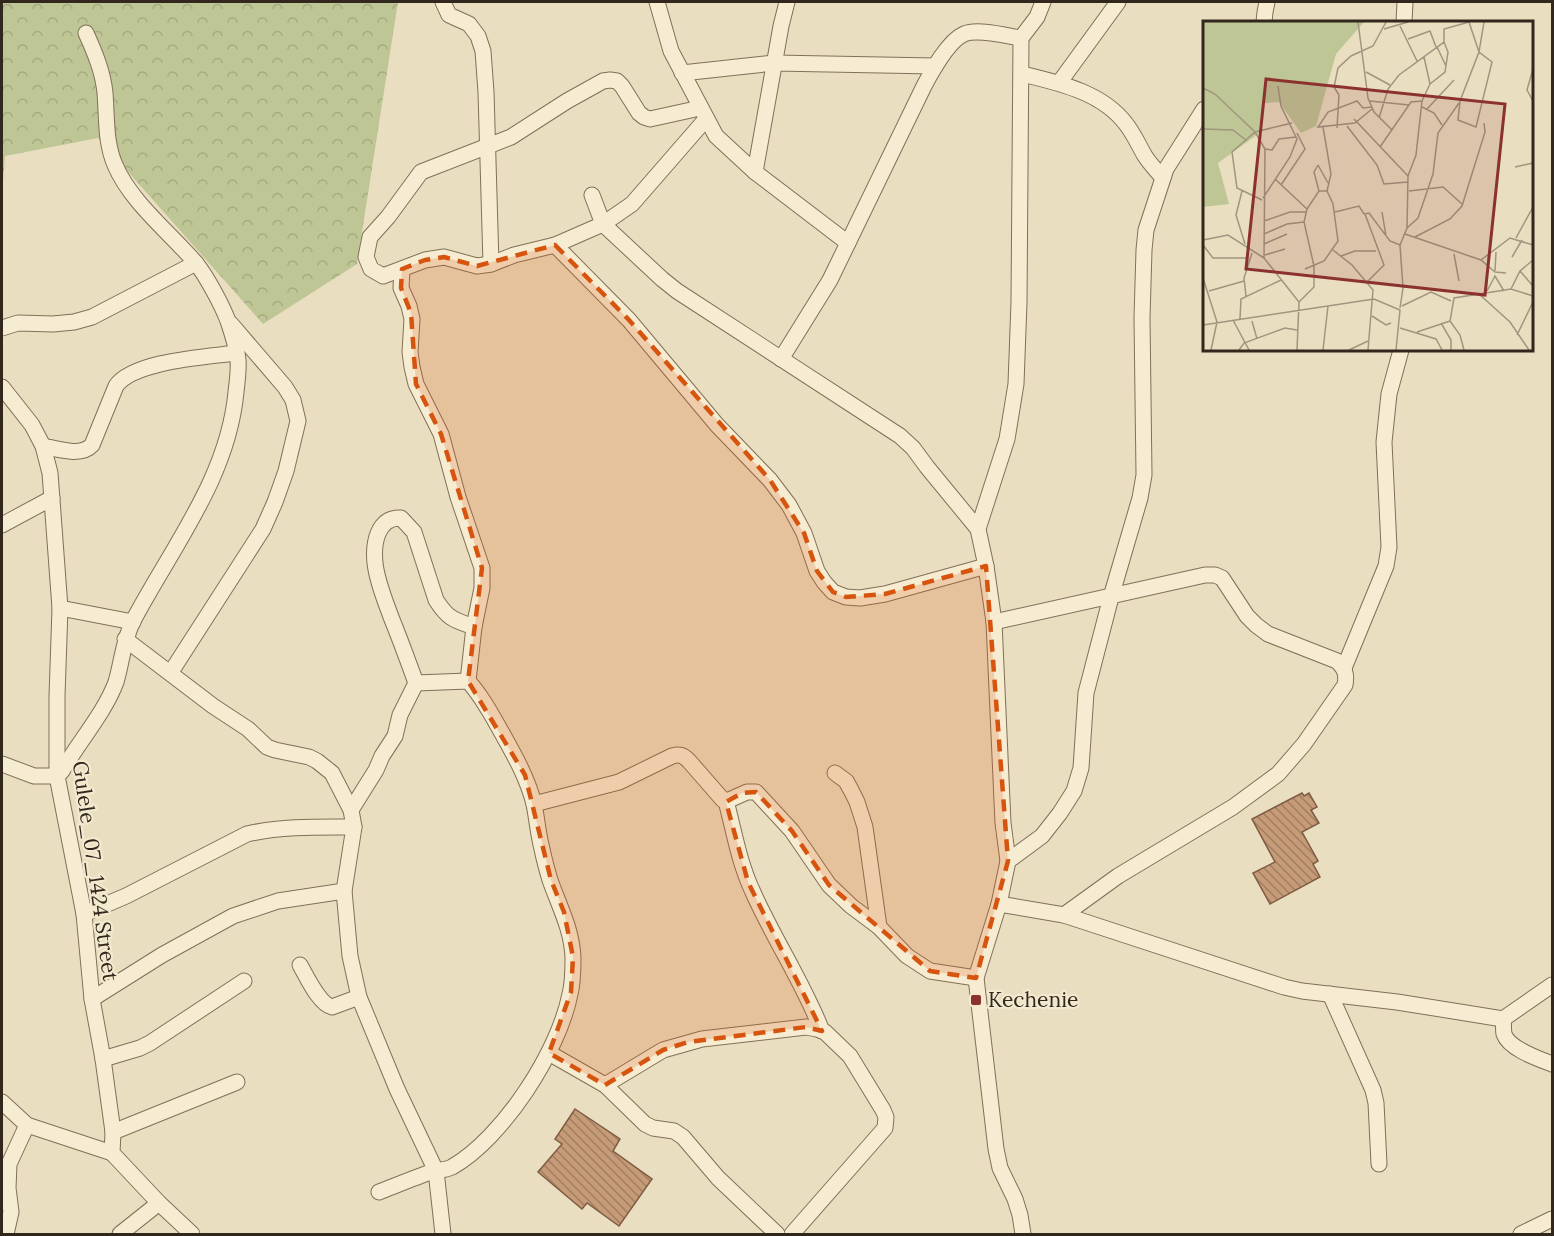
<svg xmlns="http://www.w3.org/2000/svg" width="1554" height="1236" viewBox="0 0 1554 1236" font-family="Lora,serif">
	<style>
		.forest { fill: url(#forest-crowns) }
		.building { fill: url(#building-back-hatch); stroke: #7e5b41; stroke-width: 1.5 }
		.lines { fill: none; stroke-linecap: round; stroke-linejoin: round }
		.minor-casing { stroke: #817059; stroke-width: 17 }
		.minor { stroke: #f5ecd2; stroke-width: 15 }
		.marked { fill: #d6540e; fill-opacity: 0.2; stroke: #d6540e; stroke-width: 4.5; stroke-dasharray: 12 8; stroke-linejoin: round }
		.poi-dot { fill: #8b312e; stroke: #f2e9ce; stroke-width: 2 }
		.labels { text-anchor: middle; stroke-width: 4.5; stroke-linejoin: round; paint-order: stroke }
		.street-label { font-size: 21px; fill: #32271d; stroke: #f2e9ce }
		.poi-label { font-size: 21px; fill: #32271d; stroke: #f2e9ce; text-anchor: start }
		.inset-road { fill: none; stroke: #a0957f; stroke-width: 1.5 }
		.view { fill: #8b312e; fill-opacity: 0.15; stroke: #8b312e; stroke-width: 3 }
		.inset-edge { fill: none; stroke: #32271d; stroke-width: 3 }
	</style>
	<defs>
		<pattern id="forest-crowns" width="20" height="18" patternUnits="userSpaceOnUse" patternTransform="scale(1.5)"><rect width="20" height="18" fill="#bfc695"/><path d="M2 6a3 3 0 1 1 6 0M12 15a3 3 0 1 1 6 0" fill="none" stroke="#a5aa80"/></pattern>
		<pattern id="building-back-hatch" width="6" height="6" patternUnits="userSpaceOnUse" patternTransform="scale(1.5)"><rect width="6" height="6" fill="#c59b78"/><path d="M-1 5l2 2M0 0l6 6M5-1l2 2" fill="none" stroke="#a17e62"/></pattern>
	</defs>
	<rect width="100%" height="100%" fill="#e9dec0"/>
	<path class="forest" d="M2 2H398L357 264 263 324 98 138 5 156 2 195Z"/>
	<g class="building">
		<path d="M1302 793 1304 796 1309 793 1317 807 1311 810 1319 823 1302 832 1318 861 1313 864 1320 877 1270 904 1253 873 1275 862 1252 819Z"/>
		<path d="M575 1109 620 1139 613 1151 652 1179 619 1226 587 1203 582 1209 538 1172 562 1144 555 1139Z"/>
	</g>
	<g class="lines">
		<defs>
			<g id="minor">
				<path d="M443 2 449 15 469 24 478 36 483 51 486 92 491 264"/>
				<path d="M657 2 671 51 716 136 755 172 848 243"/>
				<path d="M1264 22 1265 12 1267 2"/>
				<path d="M1404 22 1405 2"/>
				<path d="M682 73 774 63 935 66"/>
				<path d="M1022 74C1059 83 1102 92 1126 124 1134 134 1139 146 1145 156 1150 164 1157 171 1163 178"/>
				<path d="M1059 83 1118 2"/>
				<path d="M700 108 650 119 644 117 639 113 622 86 617 81 610 80 603 81 567 101 511 137 421 172 388 217 370 237 366 257 371 269 383 276 425 260 444 257 477 266 491 264 514 255 555 245 603 224 632 204 706 119"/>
				<path d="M755 172 781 26 787 2"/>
				<path d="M592 195 603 224 662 279 677 291 900 436 913 448 927 467 978 529 986 566 994 622 1003 823 1008 861 999 904 976 978 996 1149 1000 1168 1015 1199 1020 1215 1023 1234"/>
				<path d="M555 245 629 320 717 425 770 480 789 505 804 533 817 571 824 582 833 592 846 597 860 598 885 594 986 566"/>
				<path d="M402 269 401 288 409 306 412 319 410 352 412 367 416 384 441 434 458 497 482 568V588L474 627 468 681"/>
				<path d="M2 328 18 323 53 324 74 322 92 317 196 263"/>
				<path d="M781 359 830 280 924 86C932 71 948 41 964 34 978 28 1007 36 1021 38"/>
				<path d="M2 387 32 425 43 446 50 473 60 608 57 696V776L84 914 92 999 103 1059 113 1132 112 1153 159 1203 192 1234"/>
				<path d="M43 446C58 449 81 457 92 445L116 386C133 361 206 357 236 353"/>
				<path d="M2 525 52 498"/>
				<path d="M978 529 1007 439 1016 384 1019 302 1021 38 1037 17 1043 2"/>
				<path d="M60 608 133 622"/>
				<path d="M994 622 1205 575H1215L1222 578 1247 616 1256 625 1268 634 1337 661C1345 669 1347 674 1345 685L1304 744 1278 774 1233 807 1118 876 1064 915"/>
				<path d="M125 639 213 706 248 729 267 747 275 750 309 757 317 761 332 773 351 810 354 827 344 891 350 956 359 997 397 1089 436 1171 443 1234"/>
				<path d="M1344 668 1386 566 1389 547 1384 442 1389 394 1401 350"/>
				<path d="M171 672 263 529 275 502 286 471 298 421 293 400 285 387 231 324"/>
				<path d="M2 764 34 776H57"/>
				<path d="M835 773 846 781 851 790 857 802 865 827 879 927"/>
				<path d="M57 776 62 771C78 743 105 712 116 682 122 662 123 641 133 621 172 547 228 478 236 392 237 382 239 370 238 360 237 348 232 333 228 321 222 305 206 275 195 262 169 232 130 201 115 165 105 142 107 117 105 93 103 72 95 53 86 33"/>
				<path d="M726 801C734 831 739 862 752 890 773 938 803 982 822 1031"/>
				<path d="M534 804 619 782 672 756C680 754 683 755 689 761L723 800H729L747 792H756L792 831 829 885 851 906 879 927 907 956 930 971 976 978"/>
				<path d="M351 810 376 770 382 756 395 736 400 715 416 683C408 661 400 639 391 617 385 600 377 582 375 563 373 544 377 517 401 518L414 532 436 600C448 619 454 620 474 627"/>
				<path d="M1008 861 1042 836 1060 813 1074 791 1081 768 1086 693 1111 597 1140 498 1144 475 1142 318 1144 250 1146 230 1166 169 1204 109"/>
				<path d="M999 904 1064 915 1284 987 1302 991 1397 1002 1503 1019 1552 985"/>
				<path d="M84 914 126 896 247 834C282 826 318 827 354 827"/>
				<path d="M300 965C307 977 319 1004 332 1007L359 997"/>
				<path d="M1330 994 1373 1090 1376 1103 1379 1164"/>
				<path d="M92 999 162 955 233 916 278 901 344 891"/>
				<path d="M1503 1019C1504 1024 1503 1029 1504 1034 1509 1049 1539 1059 1552 1064"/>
				<path d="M549 1053 605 1085 645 1124 653 1128 674 1131 683 1137 718 1178 777 1234"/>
				<path d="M103 1059 140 1048 150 1043 244 981"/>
				<path d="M605 1085 663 1050 702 1039 806 1027 817 1029 825 1032 850 1056 883 1110 886 1117 885 1128 792 1234"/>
				<path d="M2 1102 27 1125 112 1153"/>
				<path d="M113 1132 237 1082"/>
				<path d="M379 1192C397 1185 416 1177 434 1171 440 1170 446 1170 452 1167 503 1138 559 1051 570 994 573 983 573 969 573 958 572 929 559 906 550 880 547 870 544 859 542 849 538 834 537 819 534 804 527 776 512 751 498 726 489 710 480 694 468 681L416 683"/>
				<path d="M6 1234 11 1212 8 1188 9 1164 27 1125"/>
				<path d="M120 1234 159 1203"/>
				<path d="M1521 1234 1552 1219"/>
			</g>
		</defs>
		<use href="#minor" class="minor-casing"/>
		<use href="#minor" class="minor"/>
	</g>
	<path class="marked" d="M555 245 629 320 770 480 804 533 817 571 833 592 846 597 885 594 986 566 1008 861 976 978 930 971 829 885 792 831 756 792 742 793 726 802 748 882 822 1031 806 1027 688 1042 663 1050 605 1085 549 1053 571 992 573 957 564 912 551 880 525 775 468 681 482 568 441 434 416 384 411 313 401 288 402 269 425 260 444 257 477 266Z"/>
	<rect class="poi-dot" x="970" y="994" width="12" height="12" rx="3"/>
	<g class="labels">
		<g class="street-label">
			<text transform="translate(95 871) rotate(82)" y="7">Gulele_07_1424 Street</text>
		</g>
		<g class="poi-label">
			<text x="988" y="1007">Kechenie</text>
		</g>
	</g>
	<g transform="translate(1203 21)">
		<rect width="330" height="330" fill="#e9dec0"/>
		<path d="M0 1H161L133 33 113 105 98 112 76 81 61 82 55 113 15 142 26 183 0 186Z" fill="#bfc695"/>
		<path class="inset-road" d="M155 1 165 77 171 91 189 109M266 1 276 31 289 41 273 106 255 99 257 80 276 31 281 1M197 5 214 40M181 8 205 1M205 18 227 10 233 26M234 26 243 45M330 48 324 69 330 80M163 51 187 64M227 63 242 51 245 31 241 21M0 67 12 73 52 111 62 128 61 237 96 281 94 329M167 80 206 84M169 86 160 87 154 80 125 91 115 106 152 102 169 88M219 86 231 92 239 104M224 88 251 59M176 97 185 68 196 54 241 21V8L266 1M151 98 205 155 204 207 197 224 200 267 197 287M144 105 174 144 181 163 205 161M120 106 128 153 124 170M134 107 136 74 131 66 135 47 148 35 170 25 183 1M0 108 30 109 44 120M177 126 208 81 219 80M62 128 69 129 76 118 93 116M115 144 125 162M312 146 330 142M205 155 213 134 219 80 227 63 221 36M72 158 104 188M78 164 102 128 94 112M39 170 33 194 42 223M206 170 240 166 259 183M60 177 87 136 94 118 78 85 75 65M59 179 34 167 29 131 52 111 89 102M132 191 156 185 161 193 166 192 187 220 197 224M179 191 183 215M162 193 181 244 163 262M61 200 87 191H104M204 207 215 197 230 153 235 112 256 82M61 213 84 203 101 201M202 213 278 239 292 251 303 252M212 216 247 198 259 185 282 111 281 102M313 217 330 186M0 219 25 214 61 237M61 223 84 213M0 224 10 237H45M130 229 149 244 170 269 165 329M251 233 256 260M62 234 82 228M138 235 152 230H173M309 236 319 219M278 239 307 217 330 224M102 248 121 240 135 220 130 183 124 170H116M292 250 293 231M317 250 330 265M0 257 14 301 8 329M308 268 317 250 330 239M6 270 41 260M284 270 292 255 301 270M276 273 307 301 326 329M43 275 41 257 49 232M96 281 111 266V245L101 201 104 188 116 170 111 151 115 144M199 285 228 271 248 280M169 295 183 304 188 302M37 298 38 278 78 259M30 299 46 329M49 300 54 318M238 302 248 319V329M0 304 171 278 197 289 193 329M197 307 233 318 239 329M214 311 247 300M314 314 330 281M36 329 41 322 82 307 94 309M120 329 125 285M146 329 165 320M261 329 257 314 247 300 251 277 308 268 330 275"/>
		<path class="view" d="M63 58 302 83 282 274 43 248Z"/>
		<rect width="330" height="330" class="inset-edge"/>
	</g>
	<rect width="1554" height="1236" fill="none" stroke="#32271d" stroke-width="6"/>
</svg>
